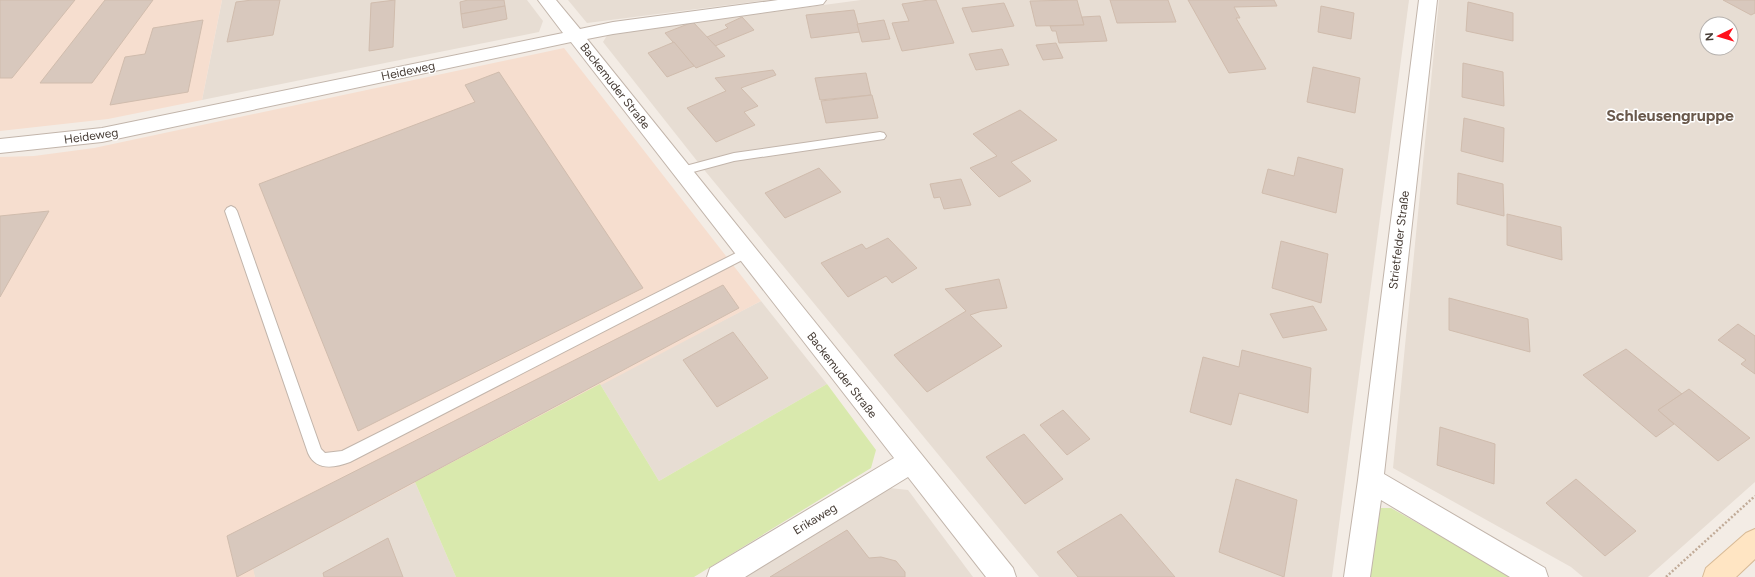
<svg xmlns="http://www.w3.org/2000/svg" width="1755" height="577" viewBox="0 0 1755 577" font-family="Figtree,sans-serif">
	<style>
		.residential { fill: #e7ddd3; fill-rule: evenodd }
		.commercial { fill: #f6decf }
		.green { fill: #d9e9ad }
		.building { fill: #d8c8bd; stroke: #d0bcad }
		.lines { fill: none; stroke-linecap: round; stroke-linejoin: round }
		.lane-casing { stroke: #c2b5ab; stroke-width: 2 }
		.street-casing { stroke: #c2b5ab; stroke-width: 2 }
		.secondary-casing { stroke: #d8ba96; stroke-width: 2 }
		.path { stroke: #c1ab98; stroke-width: 2.5; stroke-dasharray: 2 2; stroke-linecap: butt }
		.lane { fill: #fff; fill-rule: evenodd }
		.street { fill: #fff; fill-rule: evenodd }
		.secondary { fill: #ffe5c3; fill-rule: evenodd }
		.labels { text-anchor: middle; stroke-width: 3; stroke-linejoin: round; paint-order: stroke }
		.street-label { font-size: 12px; fill: #463c35; stroke: #fff }
		.district-label { font-size: 16px; font-weight: bold; fill: #69584b; stroke: #fff }
	</style>
	<rect width="100%" height="100%" fill="#f3ece5"/>
	<g class="residential">
		<path d="M222 0H527L543 21 539 32 202 100Z"/>
		<path d="M568 0H768L587 23Z"/>
		<path d="M861 0H1409L1332 577H1039L701 166 603 42 608 34Z"/>
		<path d="M1439 0H1755V482L1648 577H1583L1571 567 1393 468ZM1707 24H1731V48H1707Z"/>
		<path d="M761 301 827 384 659 481 600 384Z"/>
		<path d="M415 482 456 577H255L252 568Z"/>
		<path d="M890 488 908 490 973 577H746Z"/>
	</g>
	<g class="commercial">
		<path d="M0 0H222L202 100 108 119 0 131Z"/>
		<path d="M564 48 761 301 253 568 255 577H0V157L34 156 94 148Z"/>
	</g>
	<g class="green">
		<path d="M600 384 659 481 827 384 876 450 871 468 694 577H456L415 482Z"/>
		<path d="M1377 508H1391L1513 577H1367Z"/>
	</g>
	<g class="building">
		<path d="M0 0H75L12 78H0Z"/>
		<path d="M105 0H153L92 83H40Z"/>
		<path d="M252 0H280L273 35 227 42 236 2Z"/>
		<path d="M395 0 393 47 369 51 371 3Z"/>
		<path d="M468 0H504L505 6 461 14 460 2Z"/>
		<path d="M929 0H936L954 43 902 51 892 23 909 21 902 4Z"/>
		<path d="M1077 0 1084 25 1036 26 1030 1Z"/>
		<path d="M1110 0H1168L1176 22 1117 23Z"/>
		<path d="M1188 0H1274L1277 6 1234 7 1240 18H1236L1266 69 1229 73Z"/>
		<path d="M1723 0H1755V13L1751 15Z"/>
		<path d="M1468 2 1513 13V41L1466 31Z"/>
		<path d="M1004 3 1014 26 972 32 962 8Z"/>
		<path d="M505 6 507 19 463 28 461 14Z"/>
		<path d="M1321 6 1354 13 1351 39 1318 32Z"/>
		<path d="M854 10 860 32 811 38 806 15Z"/>
		<path d="M1100 16 1107 41 1059 43 1056 31H1052L1050 26 1084 25 1082 17Z"/>
		<path d="M742 17 754 30 715 46 707 37 728 28 725 25Z"/>
		<path d="M203 20 188 92 110 105 125 57 145 54 153 28Z"/>
		<path d="M884 20 890 39 862 42 857 24Z"/>
		<path d="M693 22 725 56 696 68 665 33Z"/>
		<path d="M674 42 694 66 667 77 648 53Z"/>
		<path d="M1056 43 1063 58 1043 60 1036 45Z"/>
		<path d="M1002 49 1009 65 976 70 969 54Z"/>
		<path d="M1463 63 1503 72 1504 106 1462 97Z"/>
		<path d="M1313 67 1360 78 1355 113 1307 102Z"/>
		<path d="M773 70 776 75 741 88 758 106 744 112 755 125 716 142 687 108 726 91 715 78Z"/>
		<path d="M499 72 643 288 358 431 259 184 475 102 465 85Z"/>
		<path d="M866 73 871 95 820 100 815 78Z"/>
		<path d="M872 95 878 118 826 123 821 101Z"/>
		<path d="M1020 110 1057 140 1011 162 1031 181 999 197 970 168 997 156 973 134Z"/>
		<path d="M1464 118 1504 128 1503 162 1461 151Z"/>
		<path d="M1298 157 1343 169 1336 213 1262 193 1268 169 1294 176Z"/>
		<path d="M819 168 841 192 785 218 765 193Z"/>
		<path d="M1458 173 1503 184 1504 216 1457 204Z"/>
		<path d="M961 179 971 205 944 209 940 197 934 198 930 184Z"/>
		<path d="M49 211 0 297V216Z"/>
		<path d="M1507 214 1561 227 1562 260 1507 245Z"/>
		<path d="M888 238 917 268 892 283 886 276 848 297 821 263 862 244 866 249Z"/>
		<path d="M1281 241 1328 254 1321 303 1272 288Z"/>
		<path d="M999 279 1007 308 982 311 970 315 1002 346 927 392 894 355 966 311 945 289Z"/>
		<path d="M723 285 739 308 237 577 227 536Z"/>
		<path d="M1449 298 1528 319 1530 352 1449 330Z"/>
		<path d="M1313 306 1327 330 1283 338 1270 314Z"/>
		<path d="M1738 324 1755 336V374L1741 364 1746 360 1718 340Z"/>
		<path d="M733 332 768 378 717 407 683 360Z"/>
		<path d="M1626 349 1682 394 1658 410 1674 424 1656 437 1583 375Z"/>
		<path d="M1242 350 1311 368 1308 413 1239 393 1231 425 1190 412 1203 357 1239 367Z"/>
		<path d="M1689 389 1750 438 1718 461 1658 410Z"/>
		<path d="M1063 410 1090 439 1067 455 1040 425Z"/>
		<path d="M1440 427 1495 444 1494 484 1437 465Z"/>
		<path d="M1024 434 1063 479 1025 504 986 457Z"/>
		<path d="M1236 479 1297 500 1284 577 1219 552Z"/>
		<path d="M1576 479 1636 531 1605 556 1546 503Z"/>
		<path d="M1121 514 1175 577H1078L1057 552Z"/>
		<path d="M847 530 869 558 881 557 896 561 905 572V577H770Z"/>
		<path d="M388 538 403 577H324L323 573Z"/>
	</g>
	<g class="lines">
		<defs>
			<g id="lane">
				<path d="M880 132 884 133 886 136 884 139 734 161 682 175 678 174 676 171 678 168 734 153Z"/>
				<path d="M231 206 235 208 237 211 321 449 325 453 342 451 742 250 746 248 750 250 752 253 750 256 350 462C334 468 316 471 308 453L225 211 227 208Z"/>
			</g>
			<g id="street">
				<path d="M538 0H556L580 29 613 22 778 0H826L823 4 817 5 613 34 587 39 1013 568 1016 577H986L908 477 745 577H707L710 568 894 458 571 42 102 142 0 153V139L102 128 563 33Z"/>
				<path d="M1419 0H1437L1384 474 1545 568 1548 577H1510L1381 500 1370 577H1344L1358 480Z"/>
			</g>
			<path id="secondary" d="M1755 529V559L1736 577H1703L1706 568 1746 533Z"/>
		</defs>
		<use href="#lane" class="lane-casing"/>
		<use href="#street" class="street-casing"/>
		<use href="#secondary" class="secondary-casing"/>
		<path class="path" d="M1666 577 1755 496"/>
		<use href="#lane" class="lane"/>
		<use href="#street" class="street"/>
		<use href="#secondary" class="secondary"/>
	</g>
	<g class="labels">
		<g class="street-label">
			<text transform="translate(408 71) rotate(-12)" y="4">Heideweg</text>
			<text transform="translate(615 86) rotate(52)" y="4">Backemuder Straße</text>
			<text transform="translate(91 136) rotate(-8)" y="4">Heideweg</text>
			<text transform="translate(1399 240) rotate(-83)" y="4">Strietfelder Straße</text>
			<text transform="translate(842 375) rotate(52)" y="4">Backemuder Straße</text>
			<text transform="translate(815 519) rotate(-31)" y="4">Erikaweg</text>
		</g>
		<g class="district-label">
			<text x="1670" y="121">Schleusengruppe</text>
		</g>
	</g>
	<g transform="translate(1719 36) rotate(265)"><circle r="19" fill="#ffffff" stroke="#b5b1ae"/>
	<path d="M0-3L7 15L0 10L-7 15Z" fill="#ff101a"/>
	<text y="-6" font-size="11" font-weight="bold" text-anchor="middle" fill="#463c35">N</text>
	</g>
</svg>
